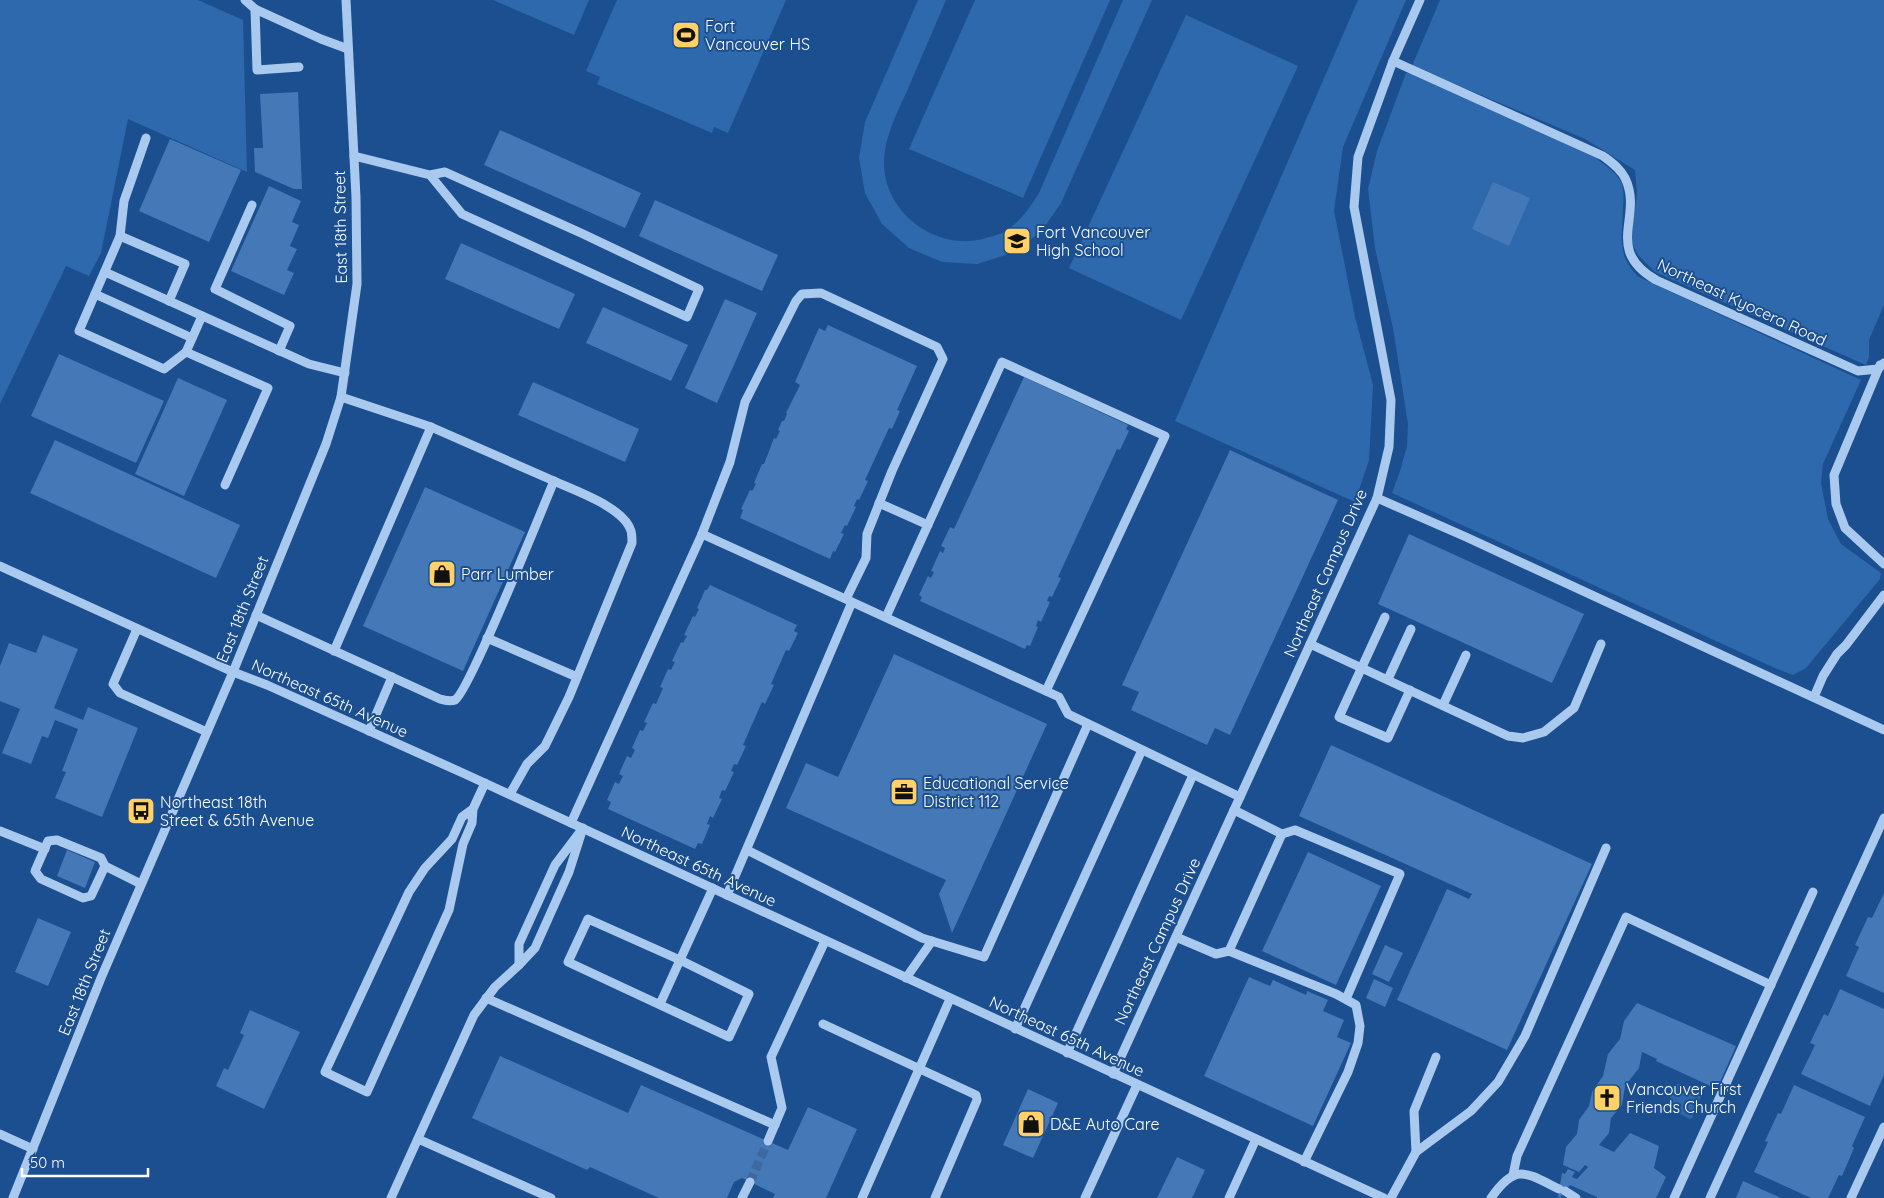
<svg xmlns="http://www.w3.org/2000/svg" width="1884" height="1198" viewBox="0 0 1884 1198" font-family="Quicksand,sans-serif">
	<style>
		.green { fill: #2e69ad }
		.building { fill: #4478b7 }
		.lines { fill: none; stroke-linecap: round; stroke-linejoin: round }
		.minor-tunnel { stroke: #3d69a0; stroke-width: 9; stroke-dasharray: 9 4.5; stroke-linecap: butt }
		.minor { stroke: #a9c9ee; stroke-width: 9 }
		.labels { text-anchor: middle; stroke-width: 4; stroke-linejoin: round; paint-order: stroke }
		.poi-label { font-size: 16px; fill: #fff; stroke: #1b4f8f; text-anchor: start }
		.street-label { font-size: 16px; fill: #fff; stroke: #1b4f8f }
	</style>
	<rect width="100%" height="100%" fill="#1b4f8f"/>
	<g class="green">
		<path d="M0 0H198L243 20 247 172 128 119 101 253 89 276 66 266 0 404Z"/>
		<path d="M493 0H589L574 35Z"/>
		<path d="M617 0H786L728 133 714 127 712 133 597 84 600 77 586 71Z"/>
		<path d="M918 0H946C933 30 920 61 907 91 897 113 885 136 884 160 882 212 937 253 986 238 991 236 998 235 1004 232 1020 222 1029 209 1039 193L1123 0H1152L1061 203 1041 232 1012 253 977 264 942 262 909 248 882 224 865 193 859 158 865 122Z"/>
		<path d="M975 0H1110L1023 198 909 149Z"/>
		<path d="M1358 0H1406L1343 147 1334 211 1355 317 1373 385 1369 460 1355 502 1175 421Z"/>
		<path d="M1440 0H1884V305L1869 340V357L1866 365 1655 272 1638 255 1631 242 1637 193 1635 170 1585 139 1412 66Z"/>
		<path d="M1186 15 1298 66 1181 320 1069 268Z"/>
		<path d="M1406 73 1416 74 1596 158C1604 165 1616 172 1621 182 1624 189 1624 198 1623 205 1623 233 1615 256 1639 277L1861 380 1823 464 1821 483 1828 519 1841 544 1881 573 1880 579 1806 668 1793 675 1775 668 1392 493 1400 471 1407 446 1408 424 1393 328 1375 248 1368 189 1377 151Z"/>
		<path d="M1678 1084 1700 1094 1701 1097 1692 1118 1690 1119 1666 1107 1676 1085Z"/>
	</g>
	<g class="building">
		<path d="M298 92 302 189H294L255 172 254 148H263L260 94Z"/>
		<path d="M500 130 641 193 625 228 484 165Z"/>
		<path d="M170 139 241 170 209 242 139 211Z"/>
		<path d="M1493 182 1530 198 1509 246 1472 229Z"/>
		<path d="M269 186 301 201 292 222 299 225 290 246 297 249 287 270 294 273 284 295 231 271Z"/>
		<path d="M655 200 778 255 762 291 639 236Z"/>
		<path d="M461 243 575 294 559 329 445 279Z"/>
		<path d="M725 299 757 313 717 403 685 388Z"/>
		<path d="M603 307 688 345 671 381 586 343Z"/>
		<path d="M828 325 917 366 897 410 900 411 892 429 889 428 865 480 868 481 859 500 857 499 854 506 856 507 847 526 845 525 841 533 844 534 835 552 833 551 830 559 740 518 743 510 741 509 750 490 752 491 756 484 754 483 762 464H764L774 438 776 439 780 431 778 430 782 421H784L787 414 786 413 800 385 795 382 819 328 825 331Z"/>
		<path d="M59 354 164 401 136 463 31 416Z"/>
		<path d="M1024 377 1128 425 1126 429 1129 431 1120 450 1117 449 1058 577 1061 578 1052 597 1049 596 1047 601 1050 602 1041 622 1038 620 1036 626 1038 627 1030 646 1027 645 1025 649 920 601 922 597 919 595 928 576 931 578 934 572 931 571 940 551 943 553 945 548 941 546 950 527 954 529Z"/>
		<path d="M178 378 227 400 184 496 135 474Z"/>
		<path d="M533 382 639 429 625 462 518 415Z"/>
		<path d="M55 440 240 525 216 578 30 493Z"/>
		<path d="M1230 450 1338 500 1230 735 1215 728 1207 745 1131 710 1139 692 1122 685Z"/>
		<path d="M425 487 525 532 463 671 363 626Z"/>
		<path d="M1409 534 1584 614 1552 683 1378 604Z"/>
		<path d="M710 585 797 625 794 631 798 633 789 651 786 650 771 684 774 685 765 704 762 702 743 745 746 746 737 765 734 764 731 771 734 772 725 791 722 790 719 798 722 799 713 818 710 816 707 824 710 825 702 844 698 843 695 849 608 809 611 802 607 800 615 782 619 784 623 776 619 774 627 756 631 758 635 750 632 748 640 730 643 731 647 723 644 722 653 703 656 704 663 688 660 687 668 669 671 670 675 662 672 661 681 642 683 643 687 636 684 635 693 616 695 617 699 609 697 608 705 590H707Z"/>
		<path d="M43 635 78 649 54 708 83 720 88 707 138 728 102 817 55 798 66 772 62 771 78 729 55 720 48 738 42 736 31 764 2 753 20 709 0 701V666L9 643 36 653Z"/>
		<path d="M894 654 1047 724 952 933 939 894 946 880 786 808 806 763 838 777Z"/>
		<path d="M1331 745 1592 864 1507 1050 1397 1000 1447 889 1469 899 1472 894 1299 816Z"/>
		<path d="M67 850 95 862 85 888 57 876Z"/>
		<path d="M1308 852 1381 886 1336 985 1262 951Z"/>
		<path d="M1884 893V993L1846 976 1859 947 1855 945 1868 917 1872 918Z"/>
		<path d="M38 918 71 932 48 986 15 972Z"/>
		<path d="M1385 945 1403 953 1389 982 1372 974Z"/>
		<path d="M1249 977 1270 986 1273 980 1306 995 1307 991 1328 1000 1323 1011 1344 1020 1337 1037 1351 1043 1313 1126 1204 1076Z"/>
		<path d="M1374 979 1393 988 1385 1007 1366 998Z"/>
		<path d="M1840 989 1884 1009V1075L1870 1106 1801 1074 1815 1045 1810 1043 1824 1014 1828 1016Z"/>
		<path d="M1637 1003 1736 1046 1717 1089 1656 1061 1657 1059 1642 1052 1639 1068 1625 1086 1622 1105 1611 1118 1609 1133 1599 1145 1614 1152 1630 1133 1659 1146 1654 1168 1666 1177 1656 1198H1597V1197L1570 1185 1560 1198 1558 1197 1562 1173 1565 1174 1568 1169 1575 1172 1572 1177 1577 1179 1588 1167 1585 1165 1579 1172 1563 1165 1566 1147 1577 1134 1579 1120 1589 1106 1592 1092 1603 1076 1608 1054 1620 1039 1624 1021Z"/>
		<path d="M250 1010 300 1032 264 1109 216 1086 224 1068 228 1070 244 1035 240 1033Z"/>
		<path d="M500 1056 628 1113 641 1085 788 1150 808 1107 857 1129 826 1198H773L775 1194 742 1178 734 1182 727 1198H659L590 1167 587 1170 472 1118Z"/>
		<path d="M1794 1085 1865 1117 1852 1146 1854 1148 1842 1176 1839 1175 1828 1198H1811L1754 1172 1768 1142 1765 1141 1778 1113 1781 1114Z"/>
		<path d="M1028 1089 1058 1103 1033 1158 1003 1145Z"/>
		<path d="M1177 1157 1205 1170 1192 1198H1157Z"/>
		<path d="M1743 1181 1781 1198H1736Z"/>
	</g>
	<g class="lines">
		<path class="minor-tunnel" d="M750 1182 768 1141"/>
		<g class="minor">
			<path d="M245 0 255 9"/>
			<path d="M1393 61 1603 156C1611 162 1620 168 1625 178 1644 217 1603 249 1656 280L1858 371 1878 369 1884 363"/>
			<path d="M299 67 257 70 255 9 321 39 348 49"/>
			<path d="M146 138 124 201 120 236 79 331 164 369 186 352"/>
			<path d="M354 156 430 175 462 214 687 317 699 289 581 233 445 172 430 175"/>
			<path d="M252 205 215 289 290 326 279 351"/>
			<path d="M120 236 185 264 169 301"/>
			<path d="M105 272 309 364 345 373"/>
			<path d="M95 294 192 338"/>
			<path d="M202 316 186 352 268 388 225 485"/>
			<path d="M1880 365 1834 475 1836 504 1845 528 1884 564"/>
			<path d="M341 397 431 427 554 481"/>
			<path d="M1377 498 1466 537 1884 730"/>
			<path d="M879 503 928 525"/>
			<path d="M702 534 730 462 745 402 796 301 802 294 821 293 937 347 943 359 892 471 867 534 866 558 846 599"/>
			<path d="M0 566 233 672 267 685 465 774 1384 1198"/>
			<path d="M256 615 440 699C444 700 450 702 455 700 469 692 542 509 554 481 575 491 624 507 631 531 632 535 632 540 632 543L569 697 545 746 527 764 510 794"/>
			<path d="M886 617 1002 362 1165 436 1046 691"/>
			<path d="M1385 617 1339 717 1388 738 1410 690"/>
			<path d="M137 629 113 684 120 693 207 732"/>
			<path d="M487 638 577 677"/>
			<path d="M1310 644 1508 736 1523 738 1544 732 1574 708 1601 644"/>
			<path d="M334 651 431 427"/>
			<path d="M1388 679 1411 629"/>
			<path d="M1814 697 1823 676 1837 654 1846 645 1884 595"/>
			<path d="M1443 705 1466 655"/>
			<path d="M369 731 392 677"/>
			<path d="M473 809 462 817 452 839 425 868 409 892 325 1072 367 1092 449 910 463 844 472 823 473 809 485 783"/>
			<path d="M571 823 702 534 850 601"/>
			<path d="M583 828 569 872 535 948 519 965V944L555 865Z"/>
			<path d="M0 831 45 849"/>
			<path d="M1282 834 1295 830 1400 874 1346 999"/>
			<path d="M747 850 922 938 984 957 1088 724"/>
			<path d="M105 866 91 896 83 898 41 879 35 871 48 841 57 840 101 858 105 866 141 884"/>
			<path d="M727 895 852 602 1059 697 1068 714 1240 797"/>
			<path d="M1176 937 1216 954 1229 951 1282 834 1234 810"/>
			<path d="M1229 951 1336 994 1356 1005 1360 1026 1358 1043 1348 1072 1304 1162"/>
			<path d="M906 978 932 941"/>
			<path d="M486 998 775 1125"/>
			<path d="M660 1004 680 960 749 994 729 1037 568 962 588 919 680 960 713 888"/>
			<path d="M823 1024 976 1095 977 1100 935 1198"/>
			<path d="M1015 1029 1142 750"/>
			<path d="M1067 1053 1193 775"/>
			<path d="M1113 1074 1377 498 1389 447 1391 400 1354 207 1358 157 1393 61 1420 0"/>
			<path d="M0 1134 33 1149"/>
			<path d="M418 1139 551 1198"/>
			<path d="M768 1141 782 1108 771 1057 825 941"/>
			<path d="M1416 1152 1414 1111 1436 1057"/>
			<path d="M1513 1175 1517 1156 1626 917 1771 985"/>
			<path d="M1565 1191 1576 1198"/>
			<path d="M13 1198 101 978 233 672 326 444 341 397 357 284 356 197 346 0"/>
			<path d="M391 1198 474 1015 495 987 519 965"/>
			<path d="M742 1198 750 1182"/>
			<path d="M862 1198 950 999"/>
			<path d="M1085 1198 1137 1085"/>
			<path d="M1229 1198 1256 1139"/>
			<path d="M1391 1198 1416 1152 1471 1111 1498 1082 1525 1036 1606 848"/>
			<path d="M1491 1198C1516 1163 1525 1172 1559 1189"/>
			<path d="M1674 1198 1813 892"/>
			<path d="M1710 1198 1884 818"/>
			<path d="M1851 1198 1884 1127"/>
		</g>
	</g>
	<defs>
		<symbol id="stadium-square" viewBox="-11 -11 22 22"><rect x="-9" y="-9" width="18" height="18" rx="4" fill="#ffd166" stroke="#1b4f8f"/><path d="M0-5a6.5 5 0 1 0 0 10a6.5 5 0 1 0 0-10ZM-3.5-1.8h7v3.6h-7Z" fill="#111"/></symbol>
		<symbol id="school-square" viewBox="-11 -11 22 22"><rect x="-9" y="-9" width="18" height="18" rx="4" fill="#ffd166" stroke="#1b4f8f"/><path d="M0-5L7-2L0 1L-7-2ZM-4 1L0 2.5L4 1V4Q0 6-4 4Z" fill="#111"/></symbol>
		<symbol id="shop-square" viewBox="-11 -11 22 22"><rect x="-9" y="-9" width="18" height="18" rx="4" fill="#ffd166" stroke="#1b4f8f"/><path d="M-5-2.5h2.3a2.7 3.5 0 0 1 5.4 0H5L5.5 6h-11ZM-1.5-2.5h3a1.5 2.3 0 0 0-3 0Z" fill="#111"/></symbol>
		<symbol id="office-square" viewBox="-11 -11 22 22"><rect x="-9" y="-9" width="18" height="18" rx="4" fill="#ffd166" stroke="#1b4f8f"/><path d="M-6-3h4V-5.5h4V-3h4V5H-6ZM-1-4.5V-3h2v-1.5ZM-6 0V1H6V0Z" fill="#111"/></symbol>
		<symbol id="bus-square" viewBox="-11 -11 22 22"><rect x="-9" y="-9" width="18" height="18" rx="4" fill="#ffd166" stroke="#1b4f8f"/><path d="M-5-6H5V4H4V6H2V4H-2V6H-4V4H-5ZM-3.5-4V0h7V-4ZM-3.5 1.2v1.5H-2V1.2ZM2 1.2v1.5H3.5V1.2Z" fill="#111"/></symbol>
		<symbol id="church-square" viewBox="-11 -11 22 22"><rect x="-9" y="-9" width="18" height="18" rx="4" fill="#ffd166" stroke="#1b4f8f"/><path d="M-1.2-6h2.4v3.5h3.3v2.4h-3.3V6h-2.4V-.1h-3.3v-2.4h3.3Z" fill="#111"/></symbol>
	</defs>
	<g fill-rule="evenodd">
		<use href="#stadium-square" x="670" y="19" width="32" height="32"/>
		<use href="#school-square" x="1001" y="225" width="32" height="32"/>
		<use href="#shop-square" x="426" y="558" width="32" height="32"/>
		<use href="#office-square" x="888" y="776" width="32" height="32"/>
		<use href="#bus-square" x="125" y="795" width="32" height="32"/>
		<use href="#church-square" x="1591" y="1082" width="32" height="32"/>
		<use href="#shop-square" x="1015" y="1108" width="32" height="32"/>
	</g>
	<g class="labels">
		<g class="poi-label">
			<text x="705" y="32">Fort<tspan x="705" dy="18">Vancouver HS</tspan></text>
			<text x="1036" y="238">Fort Vancouver<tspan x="1036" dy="18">High School</tspan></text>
			<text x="461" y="580">Parr Lumber</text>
			<text x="923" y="789">Educational Service<tspan x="923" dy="18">District 112</tspan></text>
			<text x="160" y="808">Northeast 18th<tspan x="160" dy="18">Street &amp; 65th Avenue</tspan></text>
			<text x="1626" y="1095">Vancouver First<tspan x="1626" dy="18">Friends Church</tspan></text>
			<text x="1050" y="1130">D&amp;E Auto Care</text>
		</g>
		<g class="street-label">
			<text transform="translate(340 227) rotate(-91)" y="6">East 18th Street</text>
			<text transform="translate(1742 302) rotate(25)" y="6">Northeast Kyocera Road</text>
			<text transform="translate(1325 573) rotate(-66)" y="6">Northeast Campus Drive</text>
			<text transform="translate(242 609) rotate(-68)" y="6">East 18th Street</text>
			<text transform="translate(330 698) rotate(24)" y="6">Northeast 65th Avenue</text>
			<text transform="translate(699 866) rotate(25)" y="6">Northeast 65th Avenue</text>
			<text transform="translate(1157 941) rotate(-65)" y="6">Northeast Campus Drive</text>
			<text transform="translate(84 982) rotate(-68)" y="6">East 18th Street</text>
			<text transform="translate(1067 1036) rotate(25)" y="6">Northeast 65th Avenue</text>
		</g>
	</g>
	<path d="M22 1168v8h126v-8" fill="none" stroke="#ffffff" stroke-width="2.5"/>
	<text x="30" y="1168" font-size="15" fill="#ffffff" stroke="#1b4f8f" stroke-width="4" paint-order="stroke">50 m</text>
</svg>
